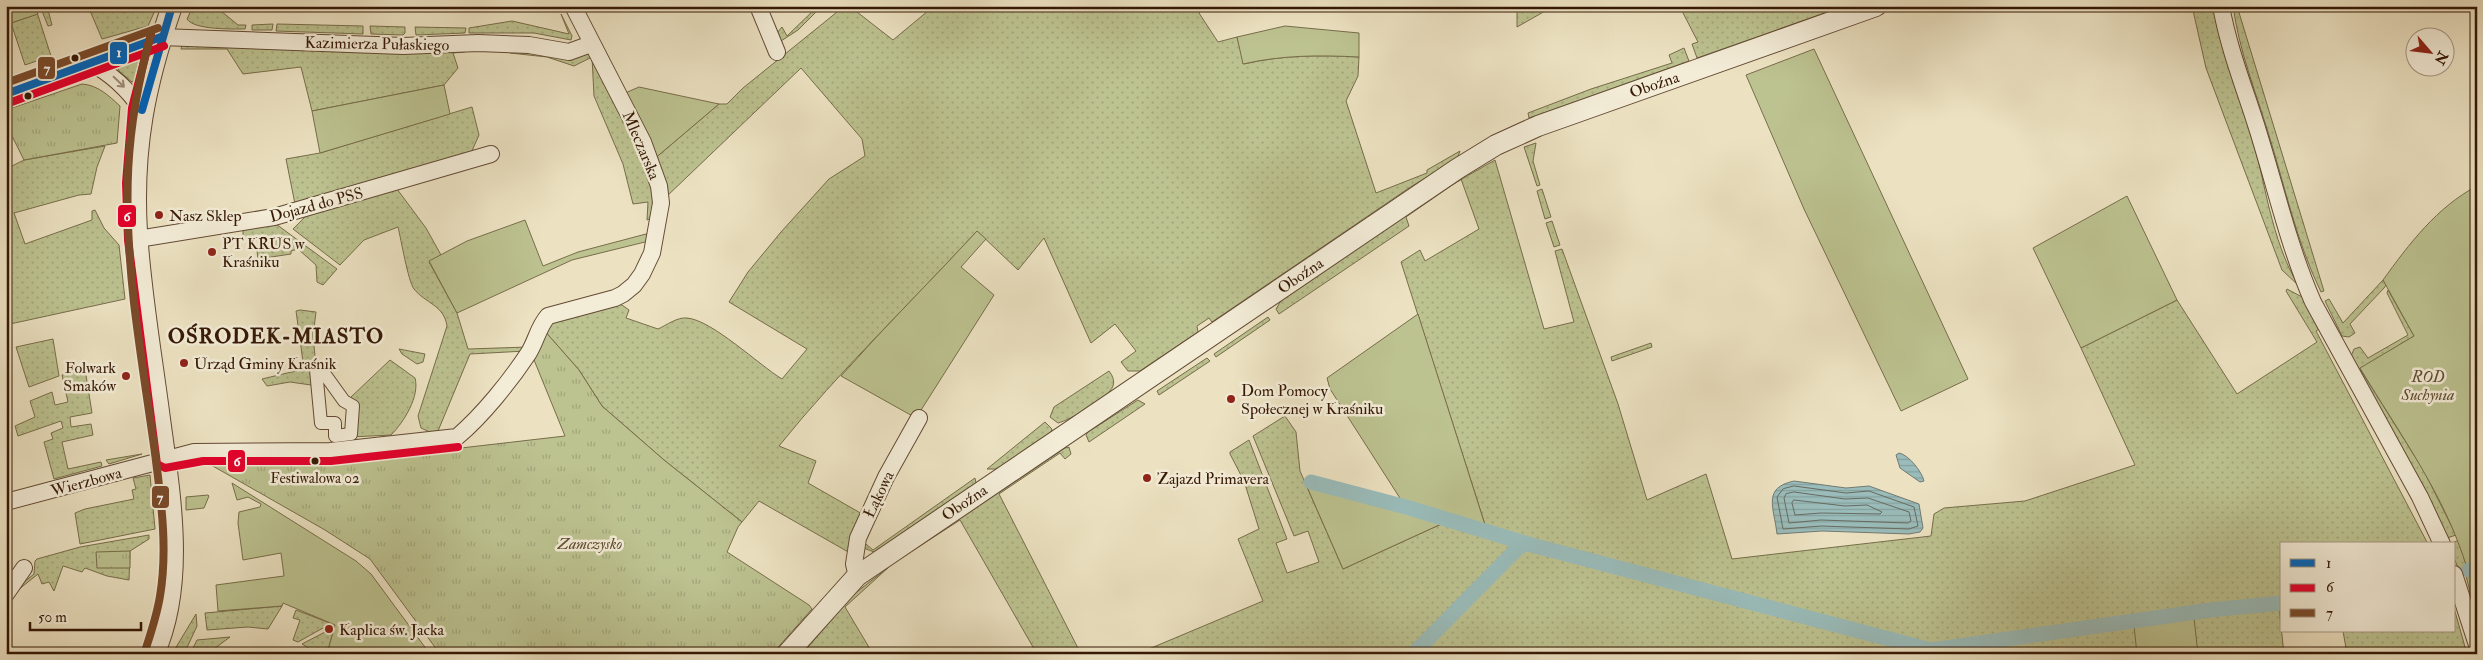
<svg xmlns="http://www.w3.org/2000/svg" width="2483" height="660" viewBox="0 0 2483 660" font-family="'IM FELL Double Pica',serif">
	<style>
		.grass { fill: url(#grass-dots); stroke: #786d4a }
		.park { fill: url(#park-tufts); stroke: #786d4a }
		.garden { fill: #bcc290; stroke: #786d4a }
		.water { fill: url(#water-rules); stroke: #727a72 }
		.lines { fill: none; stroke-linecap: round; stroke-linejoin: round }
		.shore { stroke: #686a60; stroke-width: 1 }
		.canal { stroke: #9abcba; stroke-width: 15 }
		.pedestrian-casing { stroke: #634a34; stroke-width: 14 }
		.minor-casing { stroke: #634a34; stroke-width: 18 }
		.tertiary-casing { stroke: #634a34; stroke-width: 22 }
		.pedestrian { stroke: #f3ecd7; stroke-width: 12 }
		.minor { stroke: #f3ecd7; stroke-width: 16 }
		.tertiary { stroke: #f3ecd7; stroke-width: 20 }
		.bus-1-casing { stroke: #f3ecd7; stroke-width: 11 }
		.bus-2-casing { stroke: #f3ecd7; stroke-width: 11 }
		.bus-3-casing { stroke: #f3ecd7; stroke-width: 11 }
		.bus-1 { stroke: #0065bd; stroke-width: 8 }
		.bus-2 { stroke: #e4002b; stroke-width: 8 }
		.bus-3 { stroke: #7a4b2a; stroke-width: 8 }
		.oneway { stroke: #9e8d78 }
		.bus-dot { fill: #351805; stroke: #f3ecd7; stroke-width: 2 }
		.poi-dot { fill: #8f2418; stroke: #f3ecd7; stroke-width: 2 }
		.labels { text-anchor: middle; stroke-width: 5; stroke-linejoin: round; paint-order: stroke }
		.bus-label { font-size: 15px; fill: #351805; stroke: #f3ecd7 }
		.street-label { font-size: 16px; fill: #351805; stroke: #f3ecd7 }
		.poi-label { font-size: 16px; fill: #351805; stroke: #f3ecd7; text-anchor: start }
		.park-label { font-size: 16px; font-style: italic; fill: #5e4b2f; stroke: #f3ecd7 }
		.district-label { font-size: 21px; font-weight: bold; letter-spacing: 1px; fill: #351805; stroke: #f3ecd7 }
		.line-badge { stroke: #f3ecd7; stroke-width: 2 }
		.badge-label { font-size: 14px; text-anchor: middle; font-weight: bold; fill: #fff }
	</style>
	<defs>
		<pattern id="grass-dots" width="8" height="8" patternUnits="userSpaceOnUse" patternTransform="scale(1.25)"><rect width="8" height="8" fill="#bcc290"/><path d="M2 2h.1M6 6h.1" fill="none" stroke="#a2a67b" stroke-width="1.8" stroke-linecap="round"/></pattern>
		<pattern id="park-tufts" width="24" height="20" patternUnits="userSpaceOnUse" patternTransform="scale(1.25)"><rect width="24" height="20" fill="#bcc290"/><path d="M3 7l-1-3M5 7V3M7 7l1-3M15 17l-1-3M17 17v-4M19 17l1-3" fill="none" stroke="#a2a67b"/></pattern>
		<pattern id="water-rules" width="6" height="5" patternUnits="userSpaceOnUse" patternTransform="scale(1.25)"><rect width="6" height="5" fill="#9abcba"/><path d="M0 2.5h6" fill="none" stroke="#85a19e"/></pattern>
	</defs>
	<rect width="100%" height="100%" fill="#ece2c2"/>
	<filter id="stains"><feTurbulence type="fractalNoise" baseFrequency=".004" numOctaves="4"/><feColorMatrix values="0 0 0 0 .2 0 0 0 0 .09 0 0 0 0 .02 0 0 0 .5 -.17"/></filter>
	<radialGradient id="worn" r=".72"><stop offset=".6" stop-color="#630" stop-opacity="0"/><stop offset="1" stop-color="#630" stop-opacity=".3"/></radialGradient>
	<g class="grass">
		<path d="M34 6H35L51 56 25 65 11 23 37 14Z"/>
		<path d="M40 6H47L52 25 48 26Z"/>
		<path d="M84 6H115L125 13 130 6 142 9 145 6H157L148 26 102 39 91 13Z"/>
		<path d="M193 6H223L221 11 238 25H246L245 29C232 29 194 30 187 19Z"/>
		<path d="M818 6H822L798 30 781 41 777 33 782 27 787 36Z"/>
		<path d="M934 6H1206L1199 13 1218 42 1237 37 1244 64C1282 55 1319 55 1359 57L1358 76 1346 101 1376 193 1427 173V170L1460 151 1457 159 1412 186 1212 322 1209 318 1197 326 1198 332 1140 371H1128L1121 362 1136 351 1115 324 1091 343 1044 238 1018 270 977 231C911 303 840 370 779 446L816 461 808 483 864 515 850 553 759 501 742 522 664 460 602 406 579 370 543 329 547 323 607 303 622 305 629 310 626 318 658 329C667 325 677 317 687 318 712 320 759 365 782 379L807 349 729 302 748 272 781 232 829 179 865 156 862 139 801 68 665 198 653 160 719 104H727L743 88 842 8 857 12 893 40Z"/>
		<path d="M1517 6H1554L1517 27Z"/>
		<path d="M1691 6H1845L1697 58 1692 44 1698 42 1682 11Z"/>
		<path d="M2192 6H2213C2221 53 2238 87 2251 131 2265 182 2271 239 2298 285L2282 270 2206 68Z"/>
		<path d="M2233 6H2237L2324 291 2321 292C2296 241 2285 186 2268 132 2255 90 2239 50 2233 6Z"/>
		<path d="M561 14 572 36 571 40 534 33H469V28L512 21 569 34Z"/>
		<path d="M273 24 272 30H252V25Z"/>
		<path d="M277 24 363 26V34L276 31Z"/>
		<path d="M370 26 405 27V33L403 35 371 34Z"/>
		<path d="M415 27 466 28 465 33 416 35Z"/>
		<path d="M182 44 464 50 465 52 453 53 458 68 444 85 312 111 301 67 243 74 227 49H181Z"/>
		<path d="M1684 48 1689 61 1529 118 1528 113 1591 89 1672 63 1669 55Z"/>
		<path d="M509 50 543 51 570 58 585 53 592 55C617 90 663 175 653 218L647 220 648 202 633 204 623 164 594 96 592 57 574 66 547 57 510 53Z"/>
		<path d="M141 53 144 59 139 78 132 82 120 72 116 66 117 63Z"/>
		<path d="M472 107 479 135 471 153 295 204 286 159 320 153Z"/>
		<path d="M1536 143 1533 161 1540 185 1537 186 1524 147Z"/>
		<path d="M105 146 97 167 91 194 79 195 14 213 25 244 92 220V211L95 210 104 228 119 245 125 299 10 324 6 313V169L24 160Z"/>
		<path d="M1495 160 1544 329 1574 322 1555 251 1562 249 1618 404 1647 500 1706 474 1732 559 1931 536 1934 514 1944 508 2025 501 2135 465 2081 348 2177 300 2237 394 2317 342 2286 291 2287 289 2304 298 2321 328 2316 331 2428 544H2282V600L2190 607 1967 646 2279 608 2284 654H1137L1263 601 1238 539 1259 529 1244 481 1230 454V452L1249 440 1287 539 1276 543 1287 573 1319 562 1308 531 1294 536 1253 436 1285 416 1296 432 1300 471 1343 569 1450 520 1487 531 1401 262 1420 250 1425 261 1479 229 1461 179 1406 217 1409 226 1279 314 1276 309 1282 299C1352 251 1421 201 1495 160Z"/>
		<path d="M397 189 426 228 441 255 429 262 457 313 468 349 528 347 526 351 470 354 438 431 432 433 421 428 418 416 447 326C444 305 425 303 414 289 408 281 401 239 398 227L364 240 340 265 293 229 307 215Z"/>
		<path d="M1542 189 1551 217 1545 219 1537 191Z"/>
		<path d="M1552 221 1560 245 1554 247 1546 223Z"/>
		<path d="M276 224 337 269 323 285 317 282 316 265 298 249 291 251V254L258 259 257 251 268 249 265 238 255 240 243 238V230Z"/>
		<path d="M2383 280 2386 285 2384 288 2350 324 2355 333 2349 337 2342 336 2325 301 2329 299 2343 323Z"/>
		<path d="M2388 290 2414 336 2360 369 2424 471 2456 535 2447 538 2351 356 2354 349 2360 347 2368 358 2408 335 2387 293Z"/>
		<path d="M300 310 316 312 313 336 318 386 290 382 267 386 262 379 304 369 296 311Z"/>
		<path d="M1268 317 1270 320 1216 357 1214 354Z"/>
		<path d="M53 339 59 376 29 387 16 347Z"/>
		<path d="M1651 343 1652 347 1612 361 1611 357Z"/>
		<path d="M399 349 425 354 423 362 417 364 402 354Z"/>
		<path d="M1207 358 1210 361 1159 395 1157 391Z"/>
		<path d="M390 360 415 378C420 396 404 422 391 435L350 437V398Z"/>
		<path d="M85 369 92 413 70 417 71 427 91 424 93 435 62 442 68 469 101 462 102 466 54 479 44 442 53 439 51 433 63 428 61 421 18 436 15 426 35 417 30 401 52 392 55 405 68 402 62 375Z"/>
		<path d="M1109 371C1112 375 1115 380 1113 386 1109 398 1070 420 1058 423L1050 417 1054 407Z"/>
		<path d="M1138 400 1145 404 1089 442 1086 435 1088 432Z"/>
		<path d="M1045 422 1052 429 1051 432 999 469H987Z"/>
		<path d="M1069 447 1071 454 1065 459 1060 453 999 494 1081 654H1037L960 520 903 557 1065 448Z"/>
		<path d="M142 454 109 464 106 460Z"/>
		<path d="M150 475 155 529 80 544 75 513 85 509 134 499 132 490 136 489 133 478Z"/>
		<path d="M975 478 976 483 874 552 861 547 860 539 873 550Z"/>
		<path d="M149 535V539L130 551 129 580 107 576 85 568 82 572 63 566 54 591 49 582 42 584 38 574 18 590 6 606V600L18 587 34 574 35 561 37 559 80 547Z"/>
		<path d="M2459 540 2467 568 2459 570 2454 558V544H2450Z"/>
		<path d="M890 566 845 607 873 654H802L853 595Z"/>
		<path d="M2477 575V619L2466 576Z"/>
		<path d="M282 606 268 629 248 627 207 630 205 613Z"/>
		<path d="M2454 608 2467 654H2347L2343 631H2454Z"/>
		<path d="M296 610 335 625 327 654H312L310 649 302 644 325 632 323 628 298 642 293 640 300 620 293 618Z"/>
		<path d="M196 614 197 626 184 654H172Z"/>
		<path d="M230 637 214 649 213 654H190L197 640Z"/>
	</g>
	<g class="park">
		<path d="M82 84C98 85 109 96 120 106L117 143 24 160 6 124V110Z"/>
		<path d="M543 329 579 370 602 406 664 460 742 522 738 527 727 552 809 605 812 609 772 654H440L370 559 325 530 204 461 340 462 565 436 532 355Z"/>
		<path d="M130 551V568H97L96 552Z"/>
	</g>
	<g class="garden">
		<path d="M6 6H34L38 14 11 23 12 28 6 31Z"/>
		<path d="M1285 26 1359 33V57C1319 55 1282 55 1243 64L1237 37Z"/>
		<path d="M1814 49 1968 379 1901 411 1804 209 1746 75Z"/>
		<path d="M444 85 450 114 320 153 312 111Z"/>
		<path d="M639 87 719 104 653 160 623 94Z"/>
		<path d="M2477 186V567L2467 568C2445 495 2399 433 2360 368L2414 336 2383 280C2409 244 2437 207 2477 186Z"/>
		<path d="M2127 196 2177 300 2081 348 2033 248Z"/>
		<path d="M525 220 543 266 578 252 646 234H649V241L572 260 457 313 429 261 467 241Z"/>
		<path d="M977 231 986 239 961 267 994 295 916 418 841 376C885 326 932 280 977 231Z"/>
		<path d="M1418 314 1487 531 1450 520 1343 569 1304 480 1405 506 1330 389 1327 378Z"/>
		<path d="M232 483 356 561 371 574 430 654H327L335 625 283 603 282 606 218 611 216 585 284 576 281 553 243 560 238 523 239 512 260 507 261 504 248 497 237 500Z"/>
		<path d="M208 495 209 496 204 508 186 510V497Z"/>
		<path d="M2194 618 2198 654H2137L2134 626Z"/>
	</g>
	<g class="water">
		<path d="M1899 453C1909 455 1922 472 1924 481L1920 482 1900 468 1896 455Z"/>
		<path d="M1794 481 1846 488 1869 486 1919 504 1923 528 1920 532 1909 534 1822 531 1777 534C1774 507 1762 488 1794 481Z"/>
	</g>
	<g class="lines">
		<g class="shore">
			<path d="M1794 486 1846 493 1869 491 1914 507 1918 526 1909 529 1821 526 1783 529 1777 497 1783 489Z"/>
			<path d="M1794 492 1845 499 1868 498 1909 512 1911 521 1908 523 1821 520 1789 523 1784 498 1786 494Z"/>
			<path d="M1794 500 1845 506 1867 505 1882 512 1880 514 1821 513 1795 515 1792 503Z"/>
		</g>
		<g class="canal">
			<path d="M1311 482 1406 507 1528 544"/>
			<path d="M2469 570 2477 569"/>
			<path d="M1413 654 1520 546 1528 544 1931 650 2210 610 2282 603"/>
		</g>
		<defs>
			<path id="pedestrian" d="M321 369 344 401 353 406 351 434 335 436V423H321L316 370Z"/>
			<g id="minor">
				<path d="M758 6 777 52"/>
				<path d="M2221 6C2229 50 2245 89 2258 131 2276 189 2289 247 2313 302L2420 497 2442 544"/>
				<path d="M161 37 403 46 478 43 529 45 569 52 591 44"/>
				<path d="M89 62C112 74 128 89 142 110"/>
				<path d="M138 239 274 217 491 154"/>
				<path d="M6 502 194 452 330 451 457 437C483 415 510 381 528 354 536 342 538 327 548 316L615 298 623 294 634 285 642 274 652 253 661 203 659 186 643 142 573 6"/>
				<path d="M2454 574 2477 645"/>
				<path d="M857 576 854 564 858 538 886 477 919 418"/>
				<path d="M6 594 24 568"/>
			</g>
			<g id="tertiary">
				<path d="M6 94 161 37"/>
				<path d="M154 654C186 583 170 494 160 419 152 357 141 295 137 232 132 148 145 85 172 6"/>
				<path d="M787 654 857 576 1457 169 1496 145 1538 126 1876 6"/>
			</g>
		</defs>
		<use href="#pedestrian" class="pedestrian-casing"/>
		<use href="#minor" class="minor-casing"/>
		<use href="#tertiary" class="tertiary-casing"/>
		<use href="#pedestrian" class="pedestrian"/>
		<use href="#minor" class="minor"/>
		<use href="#tertiary" class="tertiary"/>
		<defs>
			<g id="bus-1">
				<path d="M6 94 161 37"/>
				<path d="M142 110 172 6"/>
			</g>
			<g id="bus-2">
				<path d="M151 34 132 108 126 183 128 240 157 464 165 468 203 461H331L458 447"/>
				<path d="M9 103 164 46"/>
			</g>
			<g id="bus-3">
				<path d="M6 83 158 28"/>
				<path d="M145 651C151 633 157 615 160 596 168 549 161 500 155 453 148 403 140 353 134 303 123 203 124 132 151 34"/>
			</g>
		</defs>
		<use href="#bus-1" class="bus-1-casing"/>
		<use href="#bus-2" class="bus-2-casing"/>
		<use href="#bus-3" class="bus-3-casing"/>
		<use href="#bus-1" class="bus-1"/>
		<use href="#bus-2" class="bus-2"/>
		<use href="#bus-3" class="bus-3"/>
	</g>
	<defs><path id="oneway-shaft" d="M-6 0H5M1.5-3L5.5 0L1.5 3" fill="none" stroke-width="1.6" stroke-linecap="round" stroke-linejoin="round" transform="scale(1.25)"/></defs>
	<use class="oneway" href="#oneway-shaft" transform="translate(119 82) rotate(44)"/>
	<g class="bus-dot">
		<circle cx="75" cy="58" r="4.5"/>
		<circle cx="28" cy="96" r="4.5"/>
		<circle cx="315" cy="461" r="4.5"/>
	</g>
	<g class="poi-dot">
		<circle cx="159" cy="215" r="5"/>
		<circle cx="212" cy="252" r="5"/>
		<circle cx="184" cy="363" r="5"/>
		<circle cx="126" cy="376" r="5"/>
		<circle cx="1231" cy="399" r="5"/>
		<circle cx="1147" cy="478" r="5"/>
		<circle cx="329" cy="629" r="5"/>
	</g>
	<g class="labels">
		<g class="bus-label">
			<text x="315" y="483">Festiwalowa 02</text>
		</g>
		<g class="street-label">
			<text transform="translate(377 43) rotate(1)" y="6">Kazimierza Pułaskiego</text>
			<text transform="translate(1654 84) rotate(-19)" y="6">Oboźna</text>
			<text transform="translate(642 145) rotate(67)" y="6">Mleczarska</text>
			<text transform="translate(316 204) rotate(-15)" y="6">Dojazd do PSS</text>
			<text transform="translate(1300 275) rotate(-34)" y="6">Oboźna</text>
			<text transform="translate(86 481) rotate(-15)" y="6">Wierzbowa</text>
			<text transform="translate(878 494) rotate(-64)" y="6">Łąkowa</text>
			<text transform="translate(964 502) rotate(-34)" y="6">Oboźna</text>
		</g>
		<g class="poi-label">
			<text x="169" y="221">Nasz Sklep</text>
			<text x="222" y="249">PT KRUS w<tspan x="222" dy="18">Kraśniku</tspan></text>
			<text x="194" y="369">Urząd Gminy Kraśnik</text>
			<text x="116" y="373" text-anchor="end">Folwark<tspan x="116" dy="18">Smaków</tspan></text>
			<text x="1241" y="396">Dom Pomocy<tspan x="1241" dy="18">Społecznej w Kraśniku</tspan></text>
			<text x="1157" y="484">Zajazd Primavera</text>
			<text x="339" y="635">Kaplica św. Jacka</text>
		</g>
		<g class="park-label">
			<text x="2428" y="382">ROD<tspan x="2428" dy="18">Suchynia</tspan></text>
			<text x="590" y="549">Zamczysko</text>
		</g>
		<g class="district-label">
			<text x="276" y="343">OŚRODEK-MIASTO</text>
		</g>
	</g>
	<g class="line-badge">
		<rect x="109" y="41" width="19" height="24" rx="5" fill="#0065bd"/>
		<rect x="37" y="56" width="19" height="24" rx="5" fill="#7a4b2a"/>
		<rect x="117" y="204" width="20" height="24" rx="5" fill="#e4002b"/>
		<rect x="227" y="449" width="19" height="24" rx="5" fill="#e4002b"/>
		<rect x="151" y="485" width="19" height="24" rx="5" fill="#7a4b2a"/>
	</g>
	<g class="badge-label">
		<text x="119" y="57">1</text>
		<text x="47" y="73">7</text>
		<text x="127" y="221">6</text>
		<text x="237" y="466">6</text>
		<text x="160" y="502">7</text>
	</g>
	<rect width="2483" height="660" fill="none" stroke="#ece2c2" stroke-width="25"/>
	<rect x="8" y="8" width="2468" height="645" fill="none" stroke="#351805" stroke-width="2.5"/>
	<rect x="12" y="12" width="2458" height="635" fill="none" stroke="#351805"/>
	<rect x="2280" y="542" width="175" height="90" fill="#f3ecd7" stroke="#a79783"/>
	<rect x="2290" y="559" width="25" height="8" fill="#0065bd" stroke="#a79783"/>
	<text x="2326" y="568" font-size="15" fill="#351805">1</text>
	<rect x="2290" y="584" width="25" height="8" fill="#e4002b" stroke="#a79783"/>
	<text x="2326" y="592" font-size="15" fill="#351805">6</text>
	<rect x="2290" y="609" width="25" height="8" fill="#7a4b2a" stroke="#a79783"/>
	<text x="2326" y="618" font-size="15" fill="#351805">7</text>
	<g transform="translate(2430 52) rotate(118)"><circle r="24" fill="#f3ecd7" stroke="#a79783"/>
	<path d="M0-4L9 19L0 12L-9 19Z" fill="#8f2418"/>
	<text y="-8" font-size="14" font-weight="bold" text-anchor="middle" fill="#351805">N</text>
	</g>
	<path d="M30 622v8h111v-8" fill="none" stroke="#351805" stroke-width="2.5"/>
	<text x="38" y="622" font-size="15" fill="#351805" stroke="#f3ecd7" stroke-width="4" paint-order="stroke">50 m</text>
	<rect width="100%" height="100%" filter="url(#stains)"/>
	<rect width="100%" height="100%" fill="url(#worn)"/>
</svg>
